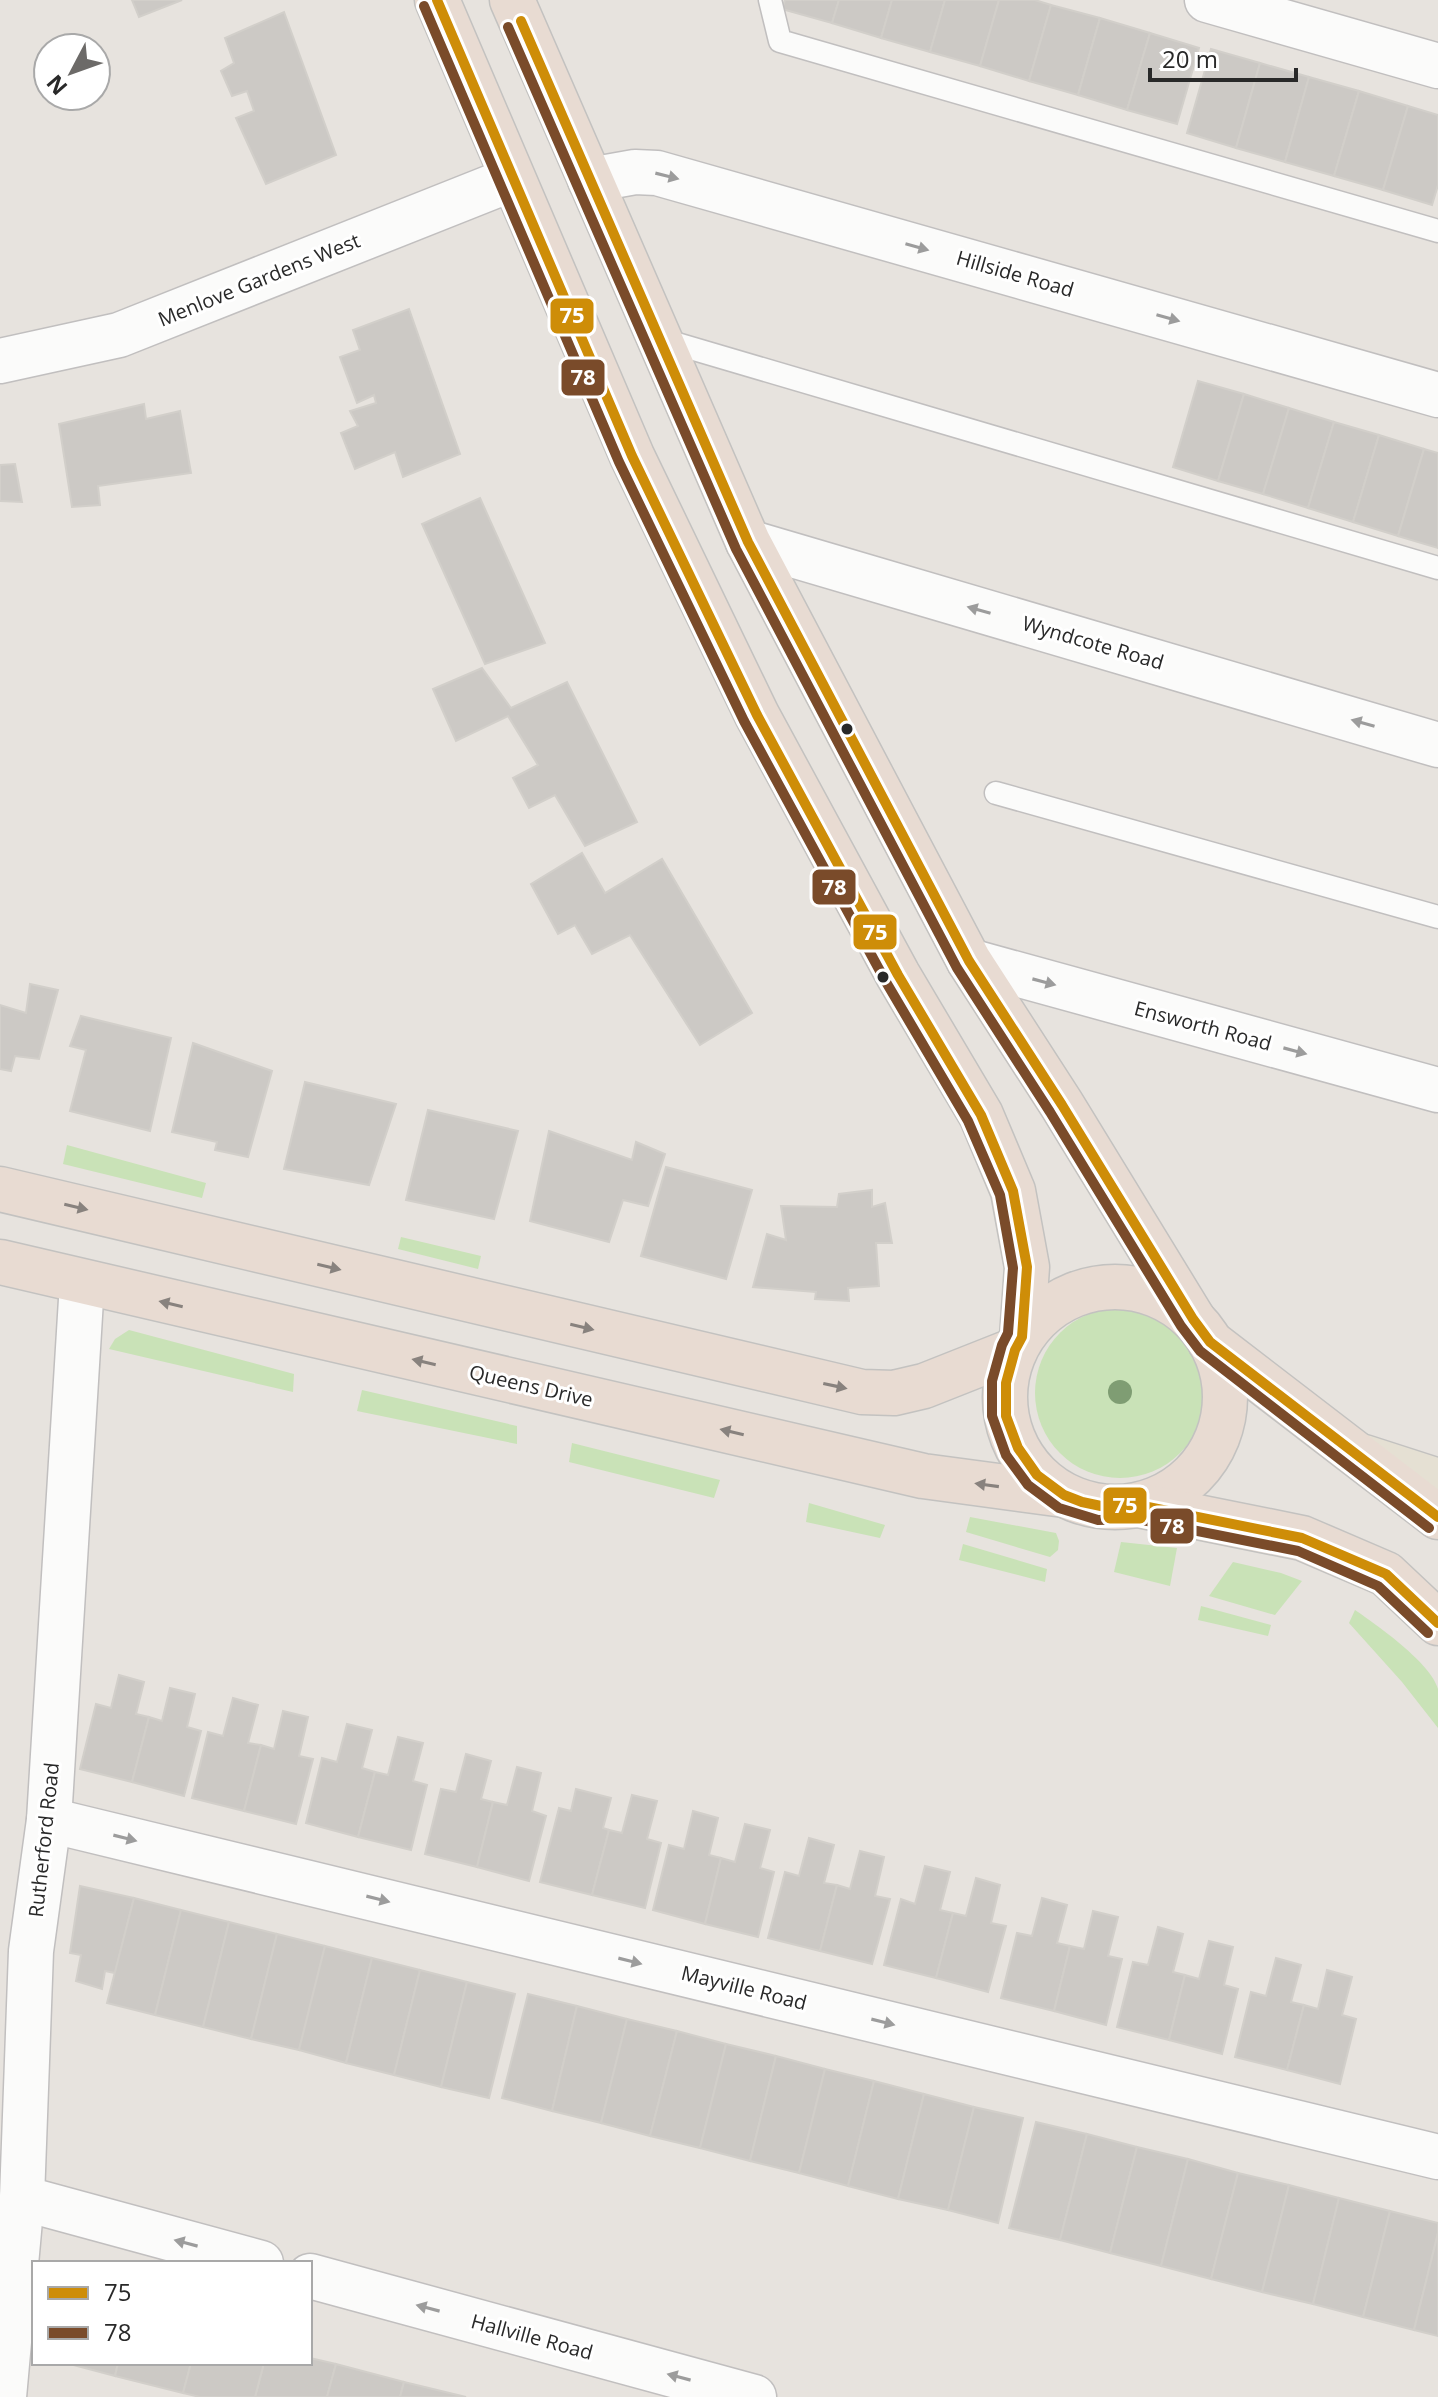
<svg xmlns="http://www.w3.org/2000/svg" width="1438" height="2397" viewBox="0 0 1438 2397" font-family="'Open Sans',sans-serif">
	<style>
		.green { fill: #c9e2b7 }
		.building { fill: #ccc9c5; stroke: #d2cfca; stroke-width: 2 }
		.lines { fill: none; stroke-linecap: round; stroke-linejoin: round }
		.lane-casing { stroke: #c1bfbf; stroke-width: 25 }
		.street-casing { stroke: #c1bfbf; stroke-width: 47 }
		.primary-casing { stroke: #c3c2c0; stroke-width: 47 }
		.highway-casing { stroke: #c3c2c0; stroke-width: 47 }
		.lane { stroke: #fbfbfa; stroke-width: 22 }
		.street { stroke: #fbfbfa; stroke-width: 44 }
		.primary { stroke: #e5e0d3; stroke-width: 44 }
		.highway { stroke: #e8dbd2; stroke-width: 44 }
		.bus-1-casing { stroke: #fff; stroke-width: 16 }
		.bus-2-casing { stroke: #fff; stroke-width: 16 }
		.bus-1 { stroke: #ce8d08; stroke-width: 10 }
		.bus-2 { stroke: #7a4b2a; stroke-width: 10 }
		.tree { fill: #7f9d73 }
		.oneway { fill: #9c9c9c }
		.oneway2 { fill: #88827e }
		.bus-dot { fill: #292929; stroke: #fff; stroke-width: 3 }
		.labels { text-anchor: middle; stroke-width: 6; stroke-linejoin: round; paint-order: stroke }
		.street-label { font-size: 20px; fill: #292929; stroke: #fff }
		.line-badge { stroke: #fff; stroke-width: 3 }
		.badge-label { font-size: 22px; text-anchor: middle; font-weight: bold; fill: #fff }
	</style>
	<rect width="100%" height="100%" fill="#e7e3de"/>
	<g class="green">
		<path d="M67 1145 206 1183 202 1198 63 1164Z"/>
		<path d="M401 1237 481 1256 478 1269 398 1249Z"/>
		<circle cx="1120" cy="1393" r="85"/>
		<path d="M129 1330 294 1374 293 1392 109 1349 115 1339Z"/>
		<path d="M362 1390 517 1426V1444L357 1411Z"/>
		<path d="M572 1443 720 1480 714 1498 569 1462Z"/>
		<path d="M809 1503 885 1525 880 1538 806 1522Z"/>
		<path d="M970 1517 1056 1533 1059 1541 1058 1550 1050 1557 966 1532Z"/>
		<path d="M1121 1542 1177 1548 1170 1586 1114 1572Z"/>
		<path d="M963 1544 1047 1569 1045 1582 959 1560Z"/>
		<path d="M1233 1562 1281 1573 1302 1581 1275 1615 1209 1596Z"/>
		<path d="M1201 1606 1271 1625 1268 1636 1198 1620Z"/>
		<path d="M1355 1610C1377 1625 1432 1664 1438 1689 1438 1701 1438 1716 1438 1728L1402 1682 1349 1623Z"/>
	</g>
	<g class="building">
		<path d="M132 0H182L139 17Z"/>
		<path d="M785 0H839L832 23 782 9Z"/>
		<path d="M839 0H892L881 38 832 23Z"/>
		<path d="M892 0H945L930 52 881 38Z"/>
		<path d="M945 0H999L980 66 930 52Z"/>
		<path d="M999 0H1035L1051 5 1029 81 980 66Z"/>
		<path d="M1051 5 1100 18 1078 95 1029 81Z"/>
		<path d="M284 12 336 155 266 184 236 118 254 111 247 91 232 96 221 71 234 63 225 38Z"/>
		<path d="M1100 18 1150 33 1127 110 1078 95Z"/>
		<path d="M1150 33 1199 48 1177 124 1127 110Z"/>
		<path d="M1211 49 1260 63 1236 148 1187 133Z"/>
		<path d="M1260 63 1309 77 1285 162 1236 148Z"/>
		<path d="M1309 77 1359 91 1334 176 1285 162Z"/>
		<path d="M1359 91 1408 106 1383 190 1334 176Z"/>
		<path d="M1408 106 1438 115V185L1432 205 1383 190Z"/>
		<path d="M409 309 460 454 403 477 395 452 355 469 341 433 358 426 350 411 376 403 374 395 357 403 340 357 360 350 353 330Z"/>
		<path d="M1198 381 1244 394 1218 481 1173 467Z"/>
		<path d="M1244 394 1289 408 1263 494 1218 481Z"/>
		<path d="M144 404 146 419 180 411 191 473 98 486 100 505 72 507 59 424Z"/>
		<path d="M1289 408 1334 422 1308 508 1263 494Z"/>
		<path d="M1334 422 1379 435 1353 522 1308 508Z"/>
		<path d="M1379 435 1424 449 1398 536 1353 522Z"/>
		<path d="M1424 449 1438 453V548L1398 536Z"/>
		<path d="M15 464 22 502 0 501V465Z"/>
		<path d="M480 498 545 643 485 664 422 524Z"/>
		<path d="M482 668 511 708 567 682 637 822 585 846 555 795 529 808 513 778 538 765 508 716 456 741 433 689Z"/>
		<path d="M582 853 605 893 662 859 752 1013 700 1045 630 935 592 954 575 925 558 934 531 884Z"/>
		<path d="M30 984 58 990 39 1059 15 1056 11 1071 0 1069V1005L26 1013Z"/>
		<path d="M81 1016 171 1038 150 1131 70 1111 86 1050 70 1046Z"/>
		<path d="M193 1043 272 1071 248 1157 215 1150 217 1142 172 1132Z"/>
		<path d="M305 1082 396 1104 369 1185 284 1169Z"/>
		<path d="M428 1110 518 1131 494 1219 406 1200Z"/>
		<path d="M549 1131 632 1160 636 1142 665 1154 648 1206 623 1200 609 1242 530 1221Z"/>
		<path d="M666 1167 752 1190 726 1279 641 1256Z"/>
		<path d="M872 1190V1207L885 1203 892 1243H876L879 1286 848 1288 849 1301 815 1299 816 1292 753 1287 767 1234 786 1240 781 1206 837 1207 839 1194Z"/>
		<path d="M119 1675 144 1682 136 1714 149 1717 132 1782 80 1769 96 1704 111 1708Z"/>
		<path d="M170 1688 195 1694 187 1727 201 1731 184 1796 132 1782 149 1717 162 1721Z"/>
		<path d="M233 1698 258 1705 248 1743 261 1745 244 1811 192 1798 208 1732 223 1736Z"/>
		<path d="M283 1711 308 1717 299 1756 313 1759 296 1824 244 1811 261 1745 274 1749Z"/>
		<path d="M347 1724 372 1730 362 1768 375 1772 358 1837 306 1823 322 1758 337 1762Z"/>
		<path d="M398 1737 423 1743 413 1781 427 1785 411 1850 358 1837 375 1772 388 1775Z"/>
		<path d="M466 1754 491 1761 481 1799 493 1802 477 1867 425 1854 441 1789 456 1792Z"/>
		<path d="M517 1767 541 1773 532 1811 546 1816 529 1881 477 1867 493 1802 507 1805Z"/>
		<path d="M576 1789 611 1798 603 1828 609 1830 592 1895 540 1882 559 1808 571 1811Z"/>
		<path d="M632 1795 657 1801 647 1839 661 1843 645 1908 592 1895 609 1830 622 1833Z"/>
		<path d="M693 1811 718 1818 709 1855 721 1858 705 1924 653 1910 669 1845 684 1849Z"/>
		<path d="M745 1824 770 1830 760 1868 774 1872 758 1937 705 1924 721 1858 735 1862Z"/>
		<path d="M809 1838 834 1845 824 1883 837 1885 820 1951 768 1938 785 1872 799 1876Z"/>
		<path d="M860 1851 884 1857 875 1896 890 1899 872 1964 820 1951 837 1885 850 1889Z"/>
		<path d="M925 1866 950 1872 940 1910 953 1913 936 1978 884 1965 901 1899 915 1904Z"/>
		<path d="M976 1878 1000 1885 991 1923 1006 1926 988 1992 936 1978 953 1913 966 1916Z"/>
		<path d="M80 1886 134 1898 115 1973 105 1971 102 1989 76 1981 81 1955 70 1953Z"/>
		<path d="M134 1898 181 1910 155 2015 107 2003Z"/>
		<path d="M1042 1898 1067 1905 1057 1943 1070 1946 1054 2011 1001 1998 1017 1933 1032 1936Z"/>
		<path d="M181 1910 229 1922 203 2027 155 2015Z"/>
		<path d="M1093 1911 1118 1917 1108 1956 1122 1959 1106 2025 1054 2011 1070 1946 1084 1949Z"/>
		<path d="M229 1922 277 1934 251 2039 203 2027Z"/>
		<path d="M1158 1927 1183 1934 1173 1972 1185 1975 1169 2040 1117 2027 1133 1962 1148 1965Z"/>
		<path d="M277 1934 325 1946 299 2050 251 2039Z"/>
		<path d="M1209 1941 1233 1947 1224 1985 1238 1989 1222 2054 1169 2040 1185 1975 1199 1979Z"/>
		<path d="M325 1946 372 1958 346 2063 299 2050Z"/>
		<path d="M372 1958 420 1970 394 2075 346 2063Z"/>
		<path d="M1276 1958 1301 1965 1291 2002 1304 2005 1287 2070 1235 2057 1251 1992 1266 1996Z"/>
		<path d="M420 1970 467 1982 441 2087 394 2075Z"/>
		<path d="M1327 1970 1352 1977 1342 2015 1356 2019 1340 2084 1287 2070 1304 2005 1318 2009Z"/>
		<path d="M467 1982 515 1994 489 2098 441 2087Z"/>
		<path d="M528 1994 577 2006 552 2111 502 2098Z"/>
		<path d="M577 2006 627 2019 601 2123 552 2111Z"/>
		<path d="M627 2019 677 2031 650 2136 601 2123Z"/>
		<path d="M677 2031 726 2044 700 2148 650 2136Z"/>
		<path d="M726 2044 776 2056 750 2161 700 2148Z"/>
		<path d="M776 2056 825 2069 799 2173 750 2161Z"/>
		<path d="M825 2069 874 2081 848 2186 799 2173Z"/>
		<path d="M874 2081 924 2094 898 2199 848 2186Z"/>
		<path d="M924 2094 974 2107 948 2210 898 2199Z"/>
		<path d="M974 2107 1023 2118 998 2223 948 2210Z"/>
		<path d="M1036 2122 1087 2134 1060 2240 1009 2228Z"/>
		<path d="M1087 2134 1137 2147 1110 2253 1060 2240Z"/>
		<path d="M1137 2147 1188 2159 1161 2266 1110 2253Z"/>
		<path d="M1188 2159 1238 2173 1211 2279 1161 2266Z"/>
		<path d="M1238 2173 1289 2185 1262 2292 1211 2279Z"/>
		<path d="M1289 2185 1339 2198 1313 2304 1262 2292Z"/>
		<path d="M1339 2198 1390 2211 1363 2317 1313 2304Z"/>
		<path d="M1390 2211 1438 2223V2233L1414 2330 1363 2317Z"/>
		<path d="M1438 2233V2336L1414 2330Z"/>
		<path d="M310 2358 336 2364 327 2397H255L264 2363H310Z"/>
		<path d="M66 2363H118L115 2376Z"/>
		<path d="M118 2363H191L183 2393 115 2376Z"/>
		<path d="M191 2363H264L255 2397H200L183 2393Z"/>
		<path d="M336 2364 404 2382 400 2397H327Z"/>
		<path d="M404 2382 466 2397H400Z"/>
	</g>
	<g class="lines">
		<defs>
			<g id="lane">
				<path d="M770 0 780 41 1438 231"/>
				<path d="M660 339 1438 568"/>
				<path d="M996 793 1438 917"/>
			</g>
			<g id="street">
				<path d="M1207 0 1438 66"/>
				<path d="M590 180 635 172 657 173 1438 395"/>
				<path d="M0 361 119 335 512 179"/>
				<path d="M748 542 1438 745"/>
				<path d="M969 961 1438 1090"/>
				<path d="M49 1820 1438 2157"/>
				<path d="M22 2198 261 2263"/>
				<path d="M310 2276 754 2397"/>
				<path d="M4 2397 22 2198 31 1951 49 1820 82 1283"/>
			</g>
			<path id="primary" d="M1364 1457 1438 1481"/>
			<g id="highway">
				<path d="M437 0 632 456 757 715 898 975 981 1115 1013 1191 1027 1267 1022 1337"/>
				<path d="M512 0 748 542 969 961 1062 1105 1193 1319"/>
				<path d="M0 1189 862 1392 894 1393 924 1386 1015 1350"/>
				<path d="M0 1262 923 1476 1064 1495"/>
				<circle cx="1115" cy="1397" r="110"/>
				<path d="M1210 1342 1438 1517"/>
				<path d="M1138 1505 1302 1538 1386 1574 1438 1623"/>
			</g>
		</defs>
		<use href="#lane" class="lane-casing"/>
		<use href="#street" class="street-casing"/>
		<use href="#primary" class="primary-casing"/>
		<use href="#highway" class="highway-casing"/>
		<use href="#lane" class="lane"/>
		<use href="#street" class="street"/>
		<use href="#primary" class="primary"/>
		<use href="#highway" class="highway"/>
		<defs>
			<g id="bus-1">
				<path d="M437 0 632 456 757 715 898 975 981 1115 1013 1191 1027 1267 1022 1337 1015 1350 1006 1383V1416L1018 1448 1037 1475 1064 1495 1082 1502 1101 1506 1138 1505 1302 1538 1386 1574 1438 1623"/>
				<path d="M521 21 748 542 969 961 1062 1105 1193 1319 1210 1342 1438 1517"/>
			</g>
			<g id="bus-2">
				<path d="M424 6 619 462 744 721 886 982 968 1121 1000 1195 1013 1268 1008 1333 1002 1345 992 1381V1416L1006 1455 1028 1485 1059 1508 1098 1520 1137 1519 1298 1551 1378 1586 1428 1633"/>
				<path d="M508 27 736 549 957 968 1050 1112 1181 1326 1200 1351 1429 1528"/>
			</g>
		</defs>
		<use href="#bus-1" class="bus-1-casing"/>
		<use href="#bus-2" class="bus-2-casing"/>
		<use href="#bus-1" class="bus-1"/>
		<use href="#bus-2" class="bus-2"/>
	</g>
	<circle class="tree" cx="1120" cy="1392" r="12"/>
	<defs><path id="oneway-solid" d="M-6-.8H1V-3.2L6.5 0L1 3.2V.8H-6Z" transform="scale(2)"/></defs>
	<g class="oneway">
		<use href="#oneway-solid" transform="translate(667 176) rotate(14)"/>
		<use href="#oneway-solid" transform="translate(917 247) rotate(16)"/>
		<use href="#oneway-solid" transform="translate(1168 318) rotate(16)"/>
		<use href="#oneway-solid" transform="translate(979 610) rotate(-164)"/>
		<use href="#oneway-solid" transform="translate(1363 723) rotate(-164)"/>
		<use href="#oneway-solid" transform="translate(1044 982) rotate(15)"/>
		<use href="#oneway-solid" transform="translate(1295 1051) rotate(15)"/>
		<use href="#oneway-solid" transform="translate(125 1838) rotate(14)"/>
		<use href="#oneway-solid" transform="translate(378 1899) rotate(14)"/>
		<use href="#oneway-solid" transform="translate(630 1961) rotate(14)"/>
		<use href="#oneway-solid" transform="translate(883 2022) rotate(14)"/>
		<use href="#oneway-solid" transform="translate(186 2243) rotate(-165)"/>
		<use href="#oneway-solid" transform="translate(428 2308) rotate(-165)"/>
		<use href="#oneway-solid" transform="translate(679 2377) rotate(-165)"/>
	</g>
	<g class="oneway2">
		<use href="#oneway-solid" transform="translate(76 1207) rotate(13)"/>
		<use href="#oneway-solid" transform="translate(329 1267) rotate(13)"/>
		<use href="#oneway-solid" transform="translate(171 1304) rotate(-167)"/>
		<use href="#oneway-solid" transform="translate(582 1327) rotate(13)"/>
		<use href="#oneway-solid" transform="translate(424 1362) rotate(-167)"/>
		<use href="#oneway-solid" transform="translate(835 1386) rotate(12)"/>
		<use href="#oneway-solid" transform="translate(732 1432) rotate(-167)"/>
		<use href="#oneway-solid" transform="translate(987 1485) rotate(-172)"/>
	</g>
	<g class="bus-dot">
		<circle cx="847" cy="729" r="7"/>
		<circle cx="883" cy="977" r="7"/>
	</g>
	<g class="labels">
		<g class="street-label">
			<text transform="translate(1015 274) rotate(16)" y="7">Hillside Road</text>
			<text transform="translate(259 280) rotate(-22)" y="7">Menlove Gardens West</text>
			<text transform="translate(1093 643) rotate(16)" y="7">Wyndcote Road</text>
			<text transform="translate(1203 1026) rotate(15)" y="7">Ensworth Road</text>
			<text transform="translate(531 1386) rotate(13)" y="7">Queens Drive</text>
			<text transform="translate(44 1840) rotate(-84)" y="7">Rutherford Road</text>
			<text transform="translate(744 1988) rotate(14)" y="7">Mayville Road</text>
			<text transform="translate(532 2337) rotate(15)" y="7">Hallville Road</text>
		</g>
	</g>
	<g class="line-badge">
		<rect x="549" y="297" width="46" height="38" rx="8" fill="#ce8d08"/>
		<rect x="560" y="358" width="46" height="39" rx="8" fill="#7a4b2a"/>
		<rect x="811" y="868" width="46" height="38" rx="8" fill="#7a4b2a"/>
		<rect x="852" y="913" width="46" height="38" rx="8" fill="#ce8d08"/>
		<rect x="1102" y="1486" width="46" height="39" rx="8" fill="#ce8d08"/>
		<rect x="1149" y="1507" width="46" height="38" rx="8" fill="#7a4b2a"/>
	</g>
	<g class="badge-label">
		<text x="572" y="323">75</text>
		<text x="583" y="385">78</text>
		<text x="834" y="895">78</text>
		<text x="875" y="940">75</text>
		<text x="1125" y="1513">75</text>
		<text x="1172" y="1534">78</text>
	</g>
	<rect x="32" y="2261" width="280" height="104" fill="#ffffff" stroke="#a9a9a9" stroke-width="2"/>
	<rect x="48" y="2287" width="40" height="12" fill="#ce8d08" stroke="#a9a9a9" stroke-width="2"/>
	<text x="104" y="2301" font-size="24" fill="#292929">75</text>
	<rect x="48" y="2327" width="40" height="12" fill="#7a4b2a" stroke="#a9a9a9" stroke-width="2"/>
	<text x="104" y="2341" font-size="24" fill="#292929">78</text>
	<g transform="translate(72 72) rotate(229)"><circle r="38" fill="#ffffff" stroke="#a9a9a9" stroke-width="2"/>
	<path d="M0-6L14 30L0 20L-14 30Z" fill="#6c6a68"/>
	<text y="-12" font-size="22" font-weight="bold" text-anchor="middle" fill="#292929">N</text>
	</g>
	<path d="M1150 68v12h146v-12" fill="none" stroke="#292929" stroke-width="4"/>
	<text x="1162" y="68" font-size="24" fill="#292929" stroke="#ffffff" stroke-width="6" paint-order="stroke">20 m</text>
</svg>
